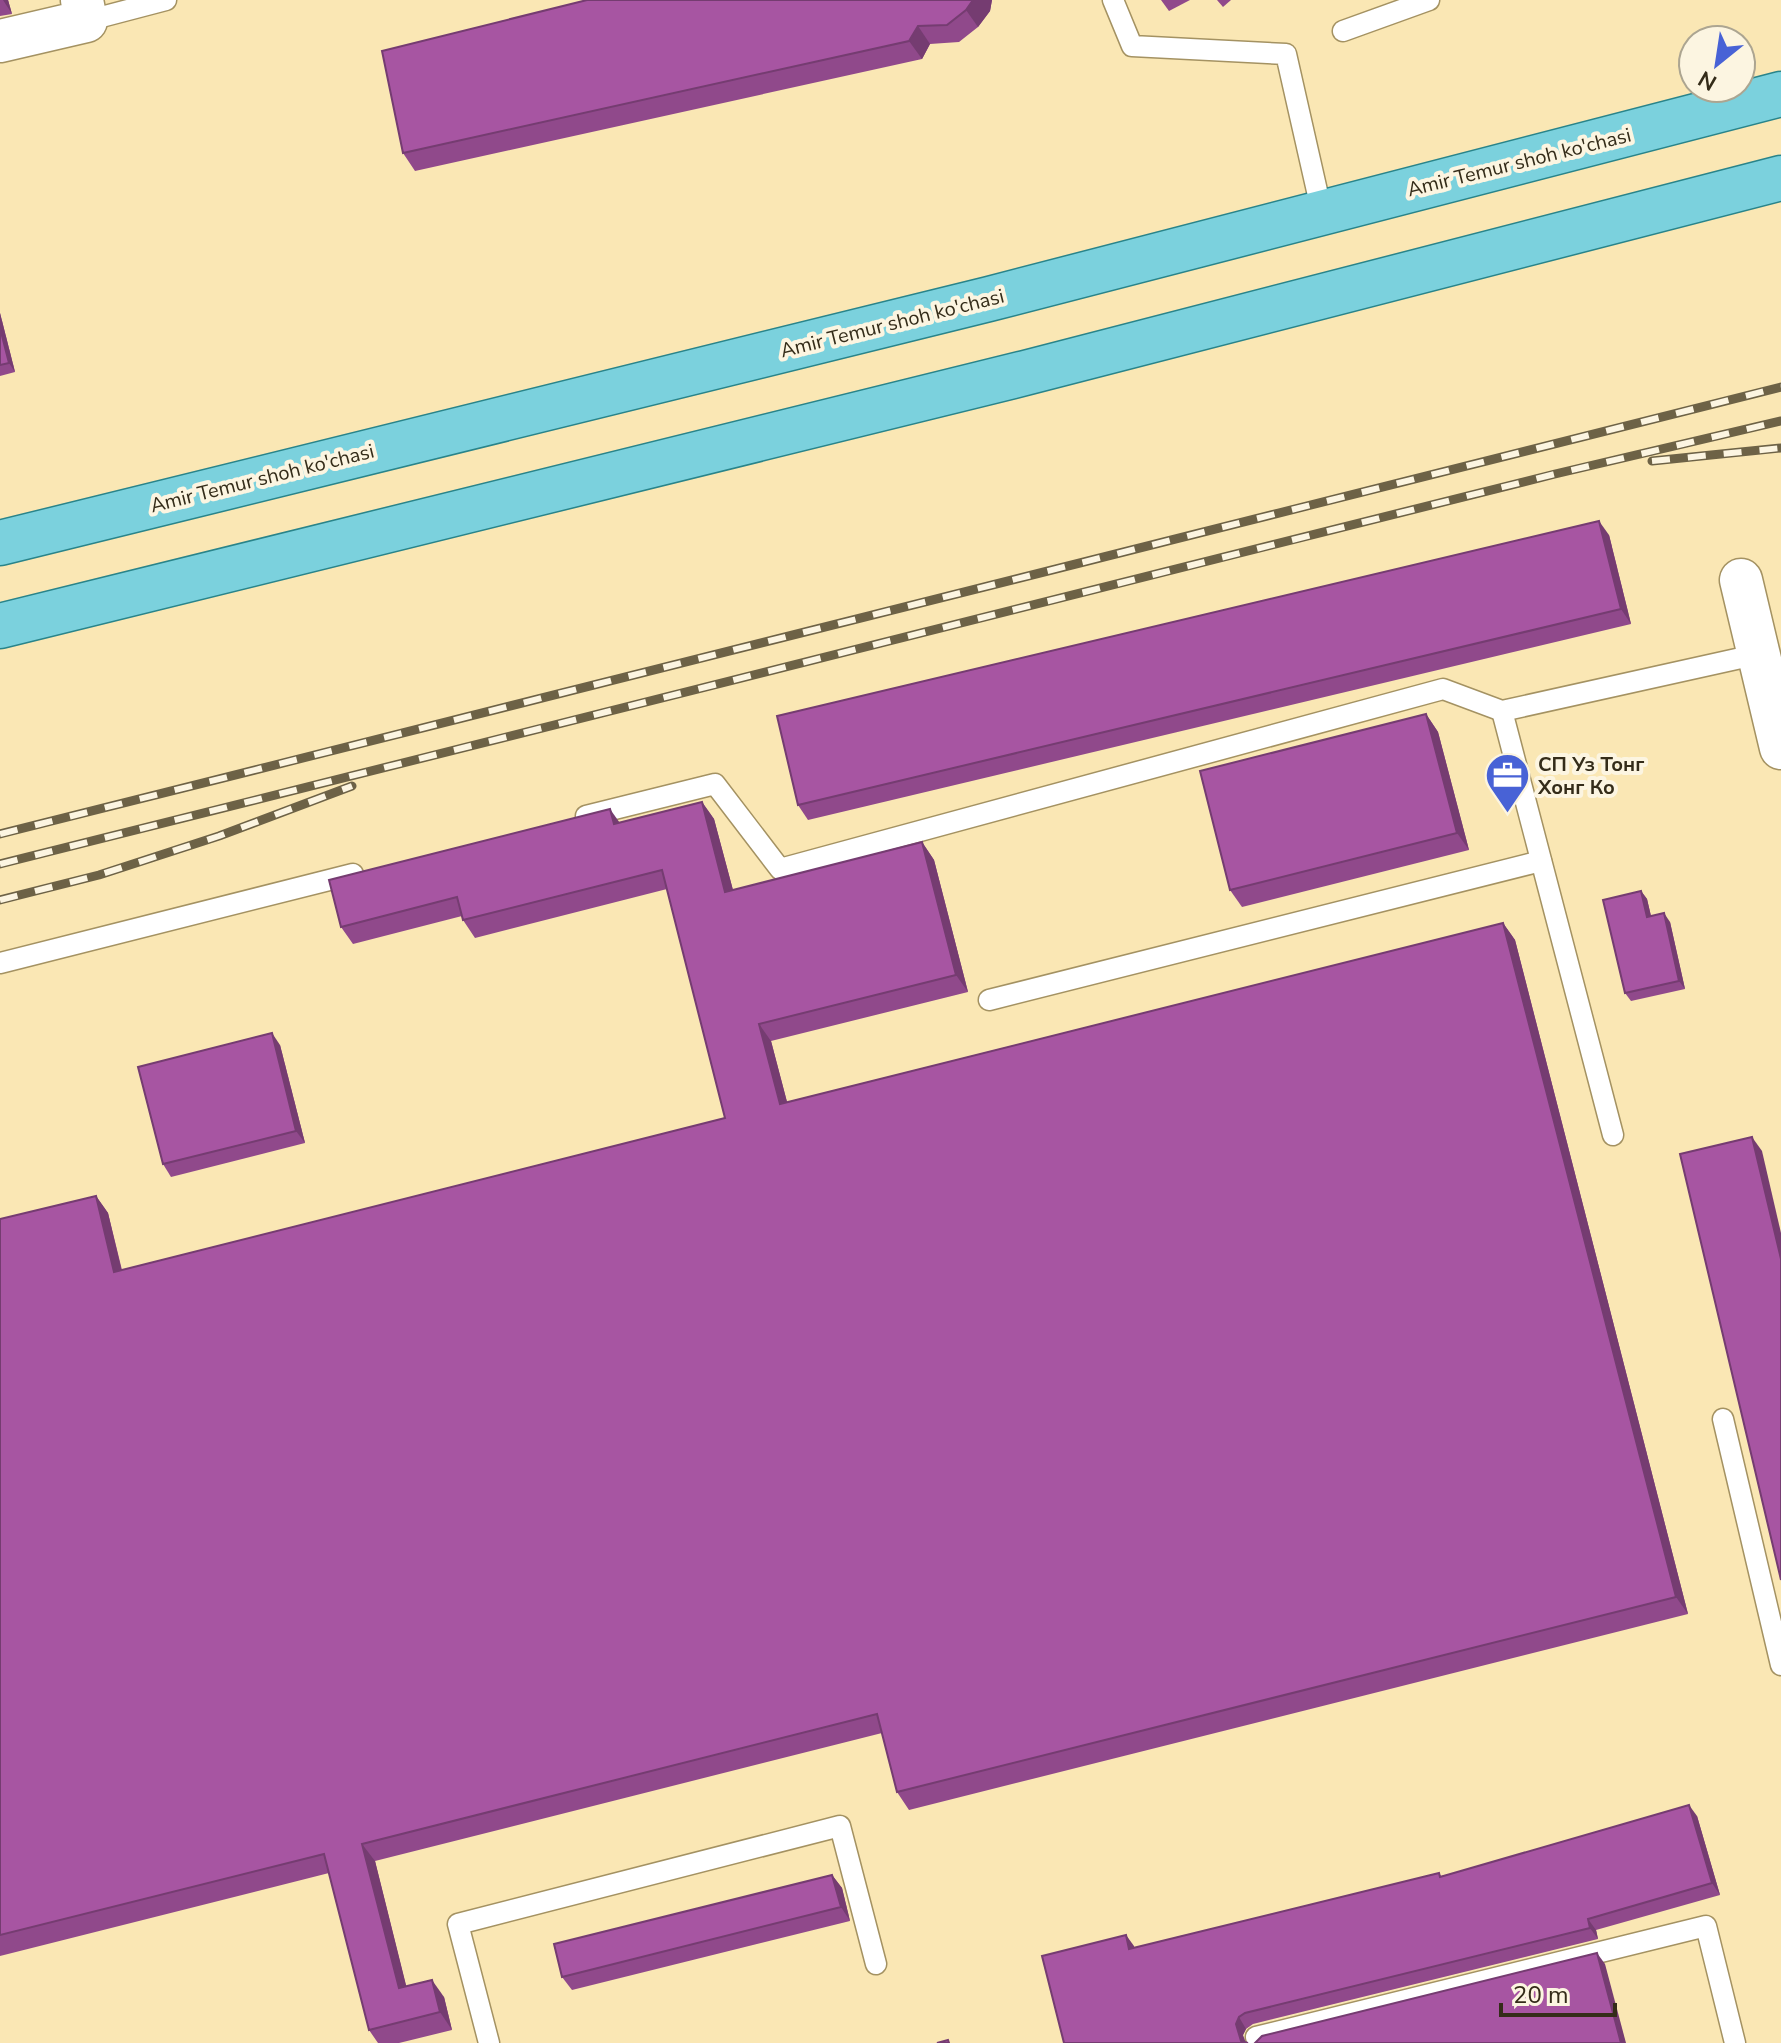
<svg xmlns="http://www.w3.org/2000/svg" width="1781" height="2043" viewBox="0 0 1781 2043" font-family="'Nunito Sans',sans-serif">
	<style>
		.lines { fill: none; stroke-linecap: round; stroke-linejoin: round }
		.lane-casing { stroke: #a49262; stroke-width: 23 }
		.street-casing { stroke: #a49262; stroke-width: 45 }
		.primary-casing { stroke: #29848a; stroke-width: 47 }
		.lane { stroke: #fff; stroke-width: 20 }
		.street { stroke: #fff; stroke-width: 42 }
		.primary { stroke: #7bd1dd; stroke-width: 44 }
		.rail-casing { stroke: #6d6246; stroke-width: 9 }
		.rail { stroke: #fcf5e1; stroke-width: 6; stroke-dasharray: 18; stroke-linecap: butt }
		.wall { fill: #90498b }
		.shaded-wall { fill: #753c71 }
		.building { fill: #a755a2; stroke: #753c71; stroke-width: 2 }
		.labels { text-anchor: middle; stroke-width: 8; stroke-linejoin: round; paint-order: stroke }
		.street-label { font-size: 20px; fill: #342c19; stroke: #fcf5e1 }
		.poi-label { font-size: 20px; font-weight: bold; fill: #342c19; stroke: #fcf5e1; text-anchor: start }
	</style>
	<rect width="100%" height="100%" fill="#fae7b4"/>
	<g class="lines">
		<defs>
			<g id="lane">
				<path d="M1113 0 1132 46 1286 54 1322 213"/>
				<path d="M86 21 166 0"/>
				<path d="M1343 31 1429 0"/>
				<path d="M1502 711 1613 1135"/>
				<path d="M586 816 715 784 780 869 1443 689 1502 711 1759 654"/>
				<path d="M0 963 353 874"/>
				<path d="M989 1000 1541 861"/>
				<path d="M1723 1419 1781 1665"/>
				<path d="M489 2043 458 1924 840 1826 876 1964"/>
				<path d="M1258 2043 1256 2037 1706 1926 1735 2043"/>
			</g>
			<g id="street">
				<path d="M0 41 86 21 82 0"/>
				<path d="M1741 580 1781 748"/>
			</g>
			<g id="primary">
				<path d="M0 543 989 299 1781 94"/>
				<path d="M0 626 1025 373 1781 178"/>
			</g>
		</defs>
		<use href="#lane" class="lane-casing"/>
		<use href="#street" class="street-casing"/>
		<use href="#primary" class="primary-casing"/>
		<use href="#lane" class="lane"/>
		<use href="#street" class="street"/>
		<use href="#primary" class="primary"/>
		<defs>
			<g id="rail">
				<path d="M1652 461 1781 448"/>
				<path d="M0 834 1781 387"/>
				<path d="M0 864 1555 474 1781 421"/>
				<path d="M0 900 99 875 219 836 352 786"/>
			</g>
		</defs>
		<use href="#rail" class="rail-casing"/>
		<use href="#rail" class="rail"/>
	</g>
	<g class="wall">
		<path d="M0 0H8L12 14 0 16Z"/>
		<path d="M992 0 990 11 978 27 959 42 930 44 922 59 415 171 403 153Z"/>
		<path d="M1161 0H1190L1169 11Z"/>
		<path d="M1217 0H1231L1223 7Z"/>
		<path d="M0 313 15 372 0 376Z"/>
		<path d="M1609 535 1631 624 808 820 798 805Z"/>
		<path d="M1426 714 1438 732 1469 850 1242 907 1230 890Z"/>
		<path d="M702 802 714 819 733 890 922 842 934 860 968 992 771 1041 787 1102 1503 923 1515 940 1688 1614 909 1810 897 1792 882 1733 375 1861 406 1986 444 1997 452 2030 399 2043H378L369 2030 329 1873 0 1956V1219L96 1196 108 1213 122 1270 725 1118 667 889 475 938 463 920 462 916 353 944 341 927 620 823Z"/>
		<path d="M1641 891 1647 899 1651 916 1670 922 1685 989 1631 1001 1625 993Z"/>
		<path d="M280 1045 305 1143 171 1177 163 1164Z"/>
		<path d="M1697 1816 1720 1895 1596 1930 1598 1939 1253 2024 1246 2029 1243 2035 1064 2043 1126 1935 1134 1948 1439 1873 1441 1876Z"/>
		<path d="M832 1875 842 1888 850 1921 572 1990 562 1977Z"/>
	</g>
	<g class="shaded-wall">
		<path d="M3 0H8L12 14Z"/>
		<path d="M973 0H992L990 11 978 27 966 10Z"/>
		<path d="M918 26 930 44 922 59 909 41Z"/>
		<path d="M0 313 15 372 9 363 0 328Z"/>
		<path d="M1599 521 1609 535 1631 624 1621 609Z"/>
		<path d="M1426 714 1438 732 1469 850 1457 833Z"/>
		<path d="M702 802 714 819 738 909 725 892Z"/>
		<path d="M610 809 622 826 614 824Z"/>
		<path d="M922 842 934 860 968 992 956 975Z"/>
		<path d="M1641 891 1647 899 1653 925 1647 917Z"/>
		<path d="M1664 913 1670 922 1685 989 1679 981Z"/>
		<path d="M1503 923 1515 940 1688 1614 1676 1597Z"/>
		<path d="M759 1024 771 1041 792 1121 780 1104Z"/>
		<path d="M272 1033 280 1045 305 1143 296 1131Z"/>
		<path d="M1752 1137 1762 1151 1781 1233V1259Z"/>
		<path d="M96 1196 108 1213 126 1289 114 1272Z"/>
		<path d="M1689 1805 1697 1816 1720 1895 1712 1883Z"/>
		<path d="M362 1844 375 1861 411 2005 399 1988Z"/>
		<path d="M832 1875 842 1888 850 1921 841 1907Z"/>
		<path d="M1588 1919 1596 1930 1598 1939 1590 1928Z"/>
		<path d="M1126 1935 1134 1946 1137 1960 1129 1949Z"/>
		<path d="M1597 1953 1605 1964 1626 2043H1621Z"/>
		<path d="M432 1980 444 1997 452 2030 440 2012Z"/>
		<path d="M1239 2017 1246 2029 1243 2035 1246 2043 1241 2041 1236 2024Z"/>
	</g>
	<g class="building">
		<path d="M587 0H973L966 10 947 25 918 26 909 41 403 153 382 51Z"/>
		<path d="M0 328 9 363 0 365Z"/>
		<path d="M1599 521 1621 609 798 805 777 716Z"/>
		<path d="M1426 714 1457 833 1230 890 1200 771Z"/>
		<path d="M702 802 725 892 922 842 956 975 759 1024 780 1104 1503 923 1676 1597 897 1792 877 1714 362 1844 399 1988 432 1980 440 2012 369 2030 324 1854 0 1935V1219L96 1196 114 1272 725 1118 662 870 463 920 457 897 341 927 329 880 610 809 614 824Z"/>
		<path d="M1641 891 1647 917 1664 913 1679 981 1625 993 1603 900Z"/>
		<path d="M272 1033 296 1131 163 1164 138 1067Z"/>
		<path d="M1752 1137 1781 1259V1580L1680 1154Z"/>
		<path d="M1689 1805 1712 1883 1588 1919 1590 1928 1245 2013 1239 2017 1236 2024 1241 2041 1248 2043H1064L1042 1956 1126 1935 1129 1949 1439 1873 1440 1877Z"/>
		<path d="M832 1875 841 1907 562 1977 554 1944Z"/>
		<path d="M1597 1953 1621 2043H1255L1262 2036Z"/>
		<path d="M948 2040 949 2043H937Z"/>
	</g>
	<defs>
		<symbol id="office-pin" viewBox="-11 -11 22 30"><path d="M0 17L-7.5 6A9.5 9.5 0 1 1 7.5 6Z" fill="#4862d6" stroke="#fcf5e1"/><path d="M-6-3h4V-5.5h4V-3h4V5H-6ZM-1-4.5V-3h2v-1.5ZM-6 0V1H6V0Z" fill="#fff"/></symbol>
	</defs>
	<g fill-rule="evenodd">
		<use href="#office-pin" x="1482" y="750" width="51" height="69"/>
	</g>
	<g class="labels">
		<g class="street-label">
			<text transform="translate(1519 162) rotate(-14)" y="7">Amir Temur shoh ko'chasi</text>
			<text transform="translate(892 323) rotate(-14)" y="7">Amir Temur shoh ko'chasi</text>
			<text transform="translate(262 478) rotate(-14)" y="7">Amir Temur shoh ko'chasi</text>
		</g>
		<g class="poi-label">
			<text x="1538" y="771">СП Уз Тонг<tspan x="1538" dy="23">Хонг Ко</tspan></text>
		</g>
	</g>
	<g transform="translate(1717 64) rotate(210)"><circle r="38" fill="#fcf5e1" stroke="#aca591" stroke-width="2"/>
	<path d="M0-6L14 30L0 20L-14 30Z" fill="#4862d6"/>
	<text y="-12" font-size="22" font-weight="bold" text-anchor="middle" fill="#342c19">N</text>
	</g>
	<path d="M1501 2003v12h114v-12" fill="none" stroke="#342c19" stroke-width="4"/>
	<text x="1513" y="2003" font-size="24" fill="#342c19" stroke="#fcf5e1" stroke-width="6" paint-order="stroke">20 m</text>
</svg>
